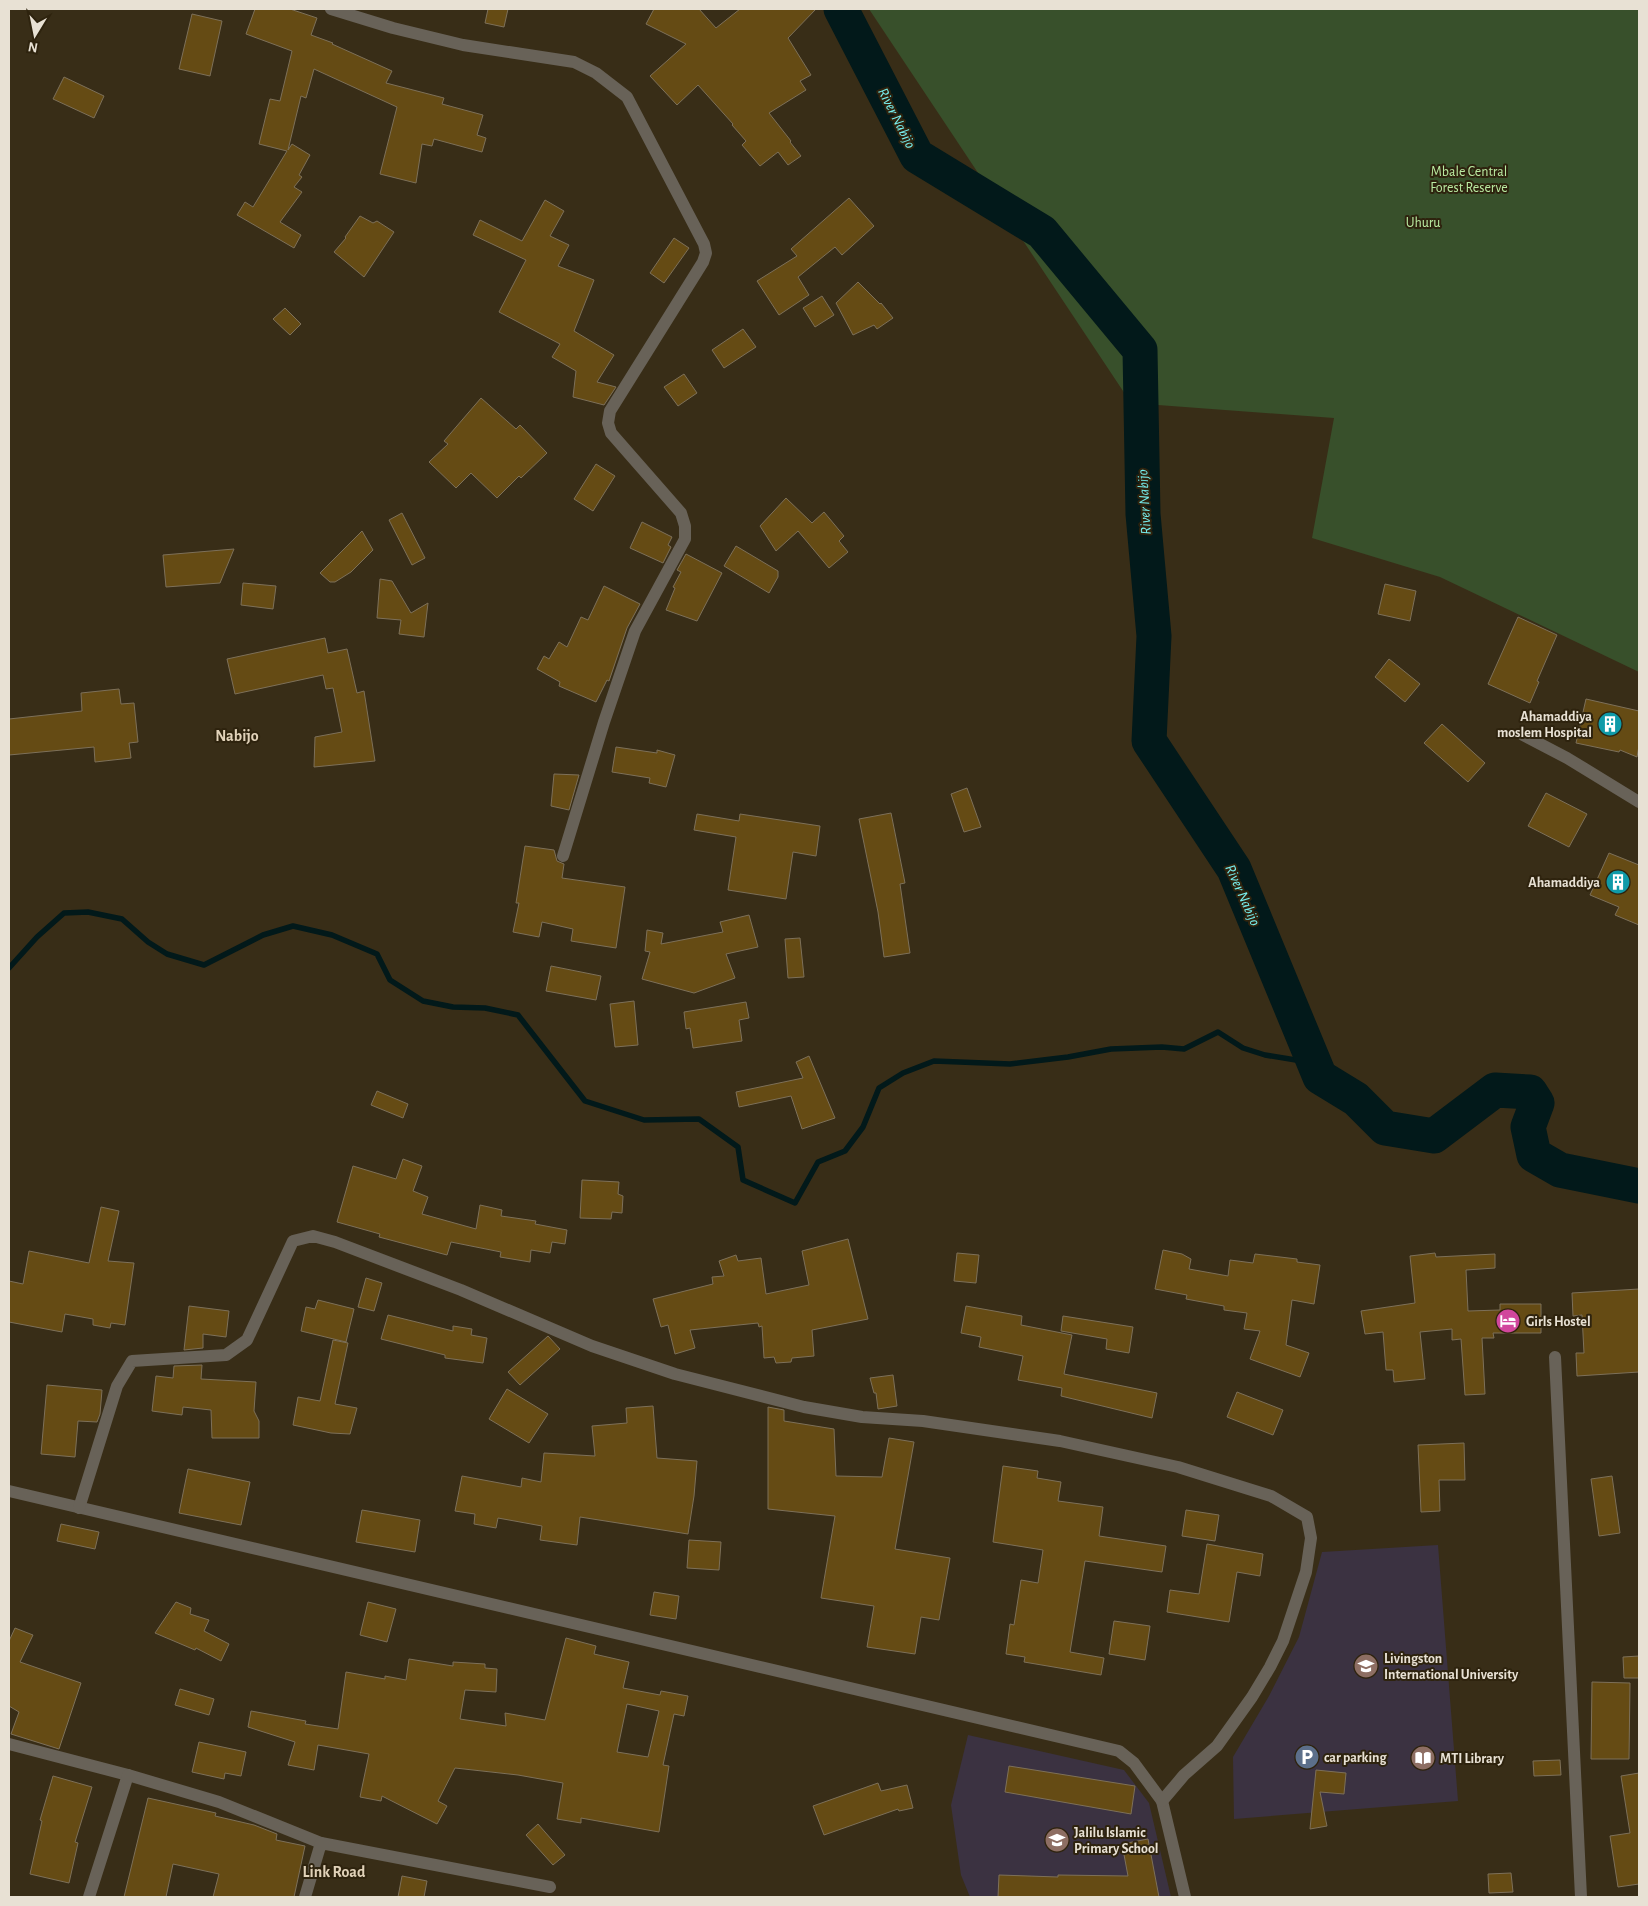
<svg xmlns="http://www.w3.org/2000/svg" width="1648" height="1906" viewBox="0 0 1648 1906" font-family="'Alegreya Sans',sans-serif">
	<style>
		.education { fill: #3b3241 }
		.green { fill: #38502b }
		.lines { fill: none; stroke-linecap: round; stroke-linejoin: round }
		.stream { stroke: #02191a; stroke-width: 5.5 }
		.river { stroke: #02191a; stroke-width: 35 }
		.building { fill: #654b14; stroke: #7d7059; fill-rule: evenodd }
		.minor { stroke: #686258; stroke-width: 12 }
		.labels { text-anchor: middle; stroke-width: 4; stroke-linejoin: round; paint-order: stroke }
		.park-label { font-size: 14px; fill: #baeba2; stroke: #2e230e }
		.poi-label { font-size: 14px; font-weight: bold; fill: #e8e1d4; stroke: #2e230e; text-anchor: start }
		.water-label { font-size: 15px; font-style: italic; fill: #77efef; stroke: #2e230e }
		.quarter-label { font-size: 16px; font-weight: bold; fill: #e1d2b9; stroke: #2e230e }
	</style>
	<rect width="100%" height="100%" fill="#382d17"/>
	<g class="education">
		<path d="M1438 1545 1458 1801 1234 1819 1233 1757 1269 1696 1299 1637 1322 1552Z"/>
		<path d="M968 1735 1124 1770 1149 1803 1171 1897H970L961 1875 951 1805Z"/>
	</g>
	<path class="green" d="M869 9H1639V672L1440 577 1312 538 1334 418 1131 403Z"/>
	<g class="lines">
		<path class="stream" d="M9 968 37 937 64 913 88 912 122 919 148 942 167 954 204 965 263 935 293 926 332 935 377 954 390 980 423 1001 453 1007 485 1008 518 1015 585 1101 644 1120 699 1119 738 1147 743 1180 795 1203 818 1162 845 1151 863 1127 879 1088 903 1073 934 1061 1010 1064 1068 1057 1111 1049 1162 1047 1184 1049 1218 1032 1243 1048 1265 1055 1314 1063"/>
		<path class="river" d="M841 9 917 156 1042 232 1140 350 1143 514 1154 636 1149 741 1234 869 1320 1077 1356 1099 1385 1128 1434 1136 1495 1090 1530 1092 1537 1103 1528 1127 1534 1155 1560 1170 1639 1186"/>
	</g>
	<g class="building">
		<path d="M255 9H290L317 18 311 35 333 43 332 44 392 71 386 83 444 98 442 104 483 115 477 135 486 138 482 152 434 139 432 146 422 144 416 183 380 174 397 107 314 69 306 98 301 96 288 150 292 144 310 155 299 175 302 177 294 187 302 192 280 222 301 235 294 248 237 215 245 202 253 207 287 151 259 144 270 99 280 101 292 51 246 34Z"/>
		<path d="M488 9H508L504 27 485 23Z"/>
		<path d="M654 9H699L716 28 740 9H816L788 38 811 75 800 81 806 90 769 113 791 141 790 142 801 156 788 165 778 152 760 166 742 145 746 141 732 125 733 124 698 85 677 105 650 76 686 44 646 24Z"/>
		<path d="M192 14 222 21 210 76 179 69Z"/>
		<path d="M64 77 104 96 94 118 53 99Z"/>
		<path d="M849 198 874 226 842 255 835 247 798 277 809 295 779 315 757 281 797 256 791 249Z"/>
		<path d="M545 200 564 211 550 236 569 245 558 266 594 280 574 331 614 355 597 382 616 387 604 405 573 397 576 371 552 357 560 344 499 312 526 260 473 235 480 220 522 241Z"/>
		<path d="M360 216 373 223 377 221 394 232 364 277 334 252 346 238 345 237Z"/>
		<path d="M674 238 689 248 664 283 650 273Z"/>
		<path d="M858 282 880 304 881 303 893 318 877 329 874 325 853 335 836 303Z"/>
		<path d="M822 296 834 315 815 327 803 308Z"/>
		<path d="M285 308 301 324 290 335 273 319Z"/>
		<path d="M743 329 756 347 724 368 712 350Z"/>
		<path d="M684 374 697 393 678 406 664 387Z"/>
		<path d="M481 398 516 429 520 425 547 453 521 478 519 476 497 498 471 473 456 488 429 462 448 444 444 441Z"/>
		<path d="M596 464 615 476 593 511 574 499Z"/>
		<path d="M786 498 812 523 824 512 844 536 839 541 848 552 829 568 798 531 776 551 760 526Z"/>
		<path d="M402 513 425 558 412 565 389 520Z"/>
		<path d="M642 522 672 537 668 545 671 547 663 563 630 548Z"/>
		<path d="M362 531 373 550 351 572 335 582H330L320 573Z"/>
		<path d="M736 546 778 571V577L769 593 724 566Z"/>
		<path d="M234 549 220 583 166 587 163 555Z"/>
		<path d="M686 554 722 573 697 621 666 610 675 588 673 587 681 572 677 570Z"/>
		<path d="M380 579 392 581 411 613 428 603 424 637 399 634 401 620 377 618Z"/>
		<path d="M243 583 276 586 273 609 241 605Z"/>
		<path d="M1385 584 1416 591 1410 621 1378 614Z"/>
		<path d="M604 586 640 604 627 628 609 681 607 680 596 702 559 686 560 682 537 669 544 656 549 659 559 642 567 647 581 617 588 620Z"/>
		<path d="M1518 617 1557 635 1537 681 1539 682 1530 703 1488 684Z"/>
		<path d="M325 638 328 653 347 649 357 693 364 691 375 761 314 767 315 737 342 732 333 688 326 689 323 675 235 694 227 659Z"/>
		<path d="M1389 659 1420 684 1405 702 1375 677Z"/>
		<path d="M119 689 121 704 134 703 138 742 129 743 131 758 95 762 94 747 9 755V719L82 711 81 693Z"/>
		<path d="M1586 699 1639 711V746L1637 757 1620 750 1619 752 1576 743Z"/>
		<path d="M1442 724 1485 763 1468 782 1424 743Z"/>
		<path d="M616 747 657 753V750L675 755 666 787 649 783 650 778 612 772Z"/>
		<path d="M554 774 579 775 569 810 551 806Z"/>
		<path d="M967 788 981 827 964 832 951 794Z"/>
		<path d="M1546 793 1587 814 1569 847 1528 826Z"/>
		<path d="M891 813 905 883 900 884 910 953 884 957 878 912 859 819Z"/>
		<path d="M697 814 739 821 740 814 820 826 816 856 793 852 786 899 728 890 736 837 694 830Z"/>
		<path d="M525 846 554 850 557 861 564 864 562 878 625 887 616 948 571 941 573 929 542 922 539 937 513 932 519 903H516Z"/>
		<path d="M1609 853 1639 865V925L1615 915 1619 907 1590 895Z"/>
		<path d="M749 915 758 947 726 954 735 978 694 993 642 979 650 952 645 951 647 930 663 933 661 944 723 932 720 922Z"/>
		<path d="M800 938 804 977 788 978 785 939Z"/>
		<path d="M551 966 601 976 596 1000 546 991Z"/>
		<path d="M634 1001 638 1045 615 1047 610 1004Z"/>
		<path d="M746 1002 749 1018 739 1020 742 1041 693 1048 690 1028 686 1029 684 1012Z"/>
		<path d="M809 1056 835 1118 802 1129 791 1096 739 1107 736 1092 803 1078 796 1062Z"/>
		<path d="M377 1091 408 1104 403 1118 371 1105Z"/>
		<path d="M403 1159 422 1166 413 1191 428 1197 422 1214 476 1229 480 1205 502 1210 501 1216 536 1221 535 1224 567 1230 565 1244 552 1242 550 1253 531 1250 530 1262 500 1257 501 1252 451 1242 447 1255 379 1237 380 1234 337 1222 353 1166 396 1179Z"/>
		<path d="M582 1180 619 1182 618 1194 623 1196 622 1213 612 1212 611 1219 580 1218Z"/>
		<path d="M101 1207 119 1211 108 1261 134 1263 125 1325 111 1323 110 1328 93 1325V1319L65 1314 62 1332 9 1322V1281L23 1284 29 1251 89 1263Z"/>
		<path d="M848 1239 868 1319 812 1330 814 1356 792 1358 791 1362 776 1363 774 1357 764 1358 762 1326 759 1327 758 1323 690 1330 695 1348 675 1354 668 1325 661 1327 653 1299 713 1284 712 1277 724 1276 719 1261 736 1255 738 1261 761 1258 766 1294 809 1285 802 1251Z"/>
		<path d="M1163 1250 1182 1254 1191 1259 1189 1269 1228 1276 1230 1260 1253 1263 1255 1254 1297 1259V1262L1320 1265 1314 1304 1292 1300 1286 1345 1309 1353 1300 1377 1250 1359 1260 1331 1244 1329 1247 1313 1224 1310V1306L1186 1299 1187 1295 1155 1289Z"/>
		<path d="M957 1253 979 1255 976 1283 954 1281Z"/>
		<path d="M1435 1253 1436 1257 1495 1254V1268L1466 1270 1468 1311 1500 1310V1304H1541V1333H1493L1494 1338H1482L1485 1394 1465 1395 1461 1339 1452 1340V1329L1420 1332 1425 1379 1394 1382 1393 1370H1386L1383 1332 1365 1334 1361 1311 1415 1303 1410 1256Z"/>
		<path d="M366 1278 382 1283 374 1311 358 1307Z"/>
		<path d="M1639 1289V1372L1577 1376 1576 1353H1584L1582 1315 1573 1316 1572 1293Z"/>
		<path d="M318 1300 354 1309 346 1342 301 1331 306 1307 315 1309Z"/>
		<path d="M189 1306 229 1311 226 1337 203 1334V1348L184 1350Z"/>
		<path d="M966 1306 1022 1316 1021 1325 1072 1335 1064 1374 1157 1393 1152 1418 1061 1396 1062 1388 1018 1380 1023 1356 979 1347 981 1337 961 1333Z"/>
		<path d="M388 1315 453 1331V1326L472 1329 471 1335 487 1338 483 1363 445 1358V1355L381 1339Z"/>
		<path d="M1063 1316 1133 1327 1129 1353 1106 1349 1107 1339 1061 1331Z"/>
		<path d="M548 1336 560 1349 520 1385 508 1372Z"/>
		<path d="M333 1340 348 1343 335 1404 357 1408 350 1434 331 1433 293 1425 298 1397 320 1401Z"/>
		<path d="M202 1365 201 1379 256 1382 254 1411 259 1421V1438H212L211 1410 183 1407 182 1415 152 1411 156 1376 173 1378 174 1366Z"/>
		<path d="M893 1375 897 1406 878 1409 876 1393H874L870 1378Z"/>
		<path d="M47 1385 102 1390 100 1414 97 1422 78 1421 75 1457 41 1454Z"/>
		<path d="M507 1389 548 1414 529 1443 489 1419Z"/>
		<path d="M1237 1392 1283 1410 1273 1435 1227 1417Z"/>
		<path d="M653 1406 657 1458 697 1461 694 1496 688 1534 580 1517 577 1545 540 1540 542 1526 498 1518 496 1528 474 1524 475 1514 455 1511 462 1476 521 1487 522 1478 541 1482 544 1453 595 1456 592 1426 627 1423 626 1408Z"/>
		<path d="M768 1407 784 1410V1421L834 1429 836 1476 882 1477 889 1438 914 1442 895 1549 950 1558 939 1620 921 1617 915 1654 867 1647 874 1606 821 1598 835 1516 768 1509Z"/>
		<path d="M1464 1443 1465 1480H1439L1440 1511 1421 1512 1418 1445Z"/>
		<path d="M1003 1466 1038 1471 1037 1478 1061 1482 1058 1501 1103 1507 1099 1536 1166 1546 1162 1572 1085 1561 1070 1652 1104 1658 1101 1675 1024 1662 1025 1657 1006 1654 1010 1624 1014 1625 1021 1580 1038 1583 1043 1550 993 1542Z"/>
		<path d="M188 1469 250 1482 241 1525 179 1513Z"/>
		<path d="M1612 1476 1620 1533 1599 1536 1591 1479Z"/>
		<path d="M362 1510 420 1520 415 1552 356 1542Z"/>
		<path d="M1186 1510 1219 1515 1215 1541 1182 1536Z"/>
		<path d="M61 1524 99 1532 95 1549 57 1541Z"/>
		<path d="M689 1540 721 1542 719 1570 687 1568Z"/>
		<path d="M1207 1544 1263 1554 1260 1576 1237 1572 1229 1622 1167 1612 1170 1590 1199 1594Z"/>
		<path d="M654 1592 679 1596 676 1619 650 1615Z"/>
		<path d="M176 1602 191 1608 190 1614 209 1620 204 1631 229 1644 221 1661 196 1648 195 1650 155 1633Z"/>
		<path d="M368 1602 396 1609 387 1642 360 1635Z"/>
		<path d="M1114 1621 1150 1626 1145 1660 1109 1654Z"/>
		<path d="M15 1628 33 1635 20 1662 81 1683 59 1749 11 1734 19 1712 9 1706V1641Z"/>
		<path d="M566 1638 596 1646 594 1654 629 1662 623 1688 660 1695 661 1691 688 1696 684 1716 674 1714 663 1765 669 1766 659 1832 581 1818V1823L557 1819 563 1783 518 1775 455 1768 438 1801 447 1806 437 1824 382 1796 381 1801 360 1797 369 1754 318 1745 314 1770 288 1765 295 1742 248 1727 251 1711 306 1721 305 1724 338 1729 346 1672 385 1679V1676L406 1680 409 1659 453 1666V1662L485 1664V1668L497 1669 496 1692 465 1690 460 1719 506 1726 505 1713 545 1720ZM627 1704 659 1711 648 1757 617 1752Z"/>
		<path d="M1639 1656V1678H1624L1623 1657Z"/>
		<path d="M1592 1682 1630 1683 1629 1759H1591Z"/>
		<path d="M180 1689 214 1699 209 1715 175 1705Z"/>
		<path d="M199 1742 246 1752 241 1776 225 1773 224 1779 192 1772Z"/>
		<path d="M1560 1760 1561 1775 1534 1776 1533 1761Z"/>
		<path d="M1009 1766 1135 1786 1131 1814 1005 1792Z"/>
		<path d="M1316 1770 1346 1773 1344 1794 1320 1792 1327 1826 1310 1829Z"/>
		<path d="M1639 1773V1884L1618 1887 1610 1836 1630 1833 1621 1776Z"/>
		<path d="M53 1776 92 1787 75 1842 78 1843 69 1883 30 1874 42 1821 40 1820Z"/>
		<path d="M878 1783 881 1791 907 1785 913 1808 899 1811 898 1809 824 1835 813 1806Z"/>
		<path d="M148 1798 216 1813 215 1816 254 1825 277 1834 276 1840 305 1846 294 1897H213L219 1874 173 1864 166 1897H124Z"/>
		<path d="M538 1824 565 1855 553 1865 526 1835Z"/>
		<path d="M1148 1839 1159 1897H998L999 1875 1058 1877V1875L1128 1876 1122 1844Z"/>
		<path d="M1511 1873 1513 1892 1489 1893 1488 1874Z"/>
		<path d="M402 1876 427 1881 424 1897H398Z"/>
	</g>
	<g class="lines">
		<g class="minor">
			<path d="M331 9 393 28 463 45 574 62 596 73 627 97 704 244 706 253 703 262 610 411 608 423 611 433 681 513 685 526V539L635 631 604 722 563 856"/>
			<path d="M1523 735 1567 758 1639 802"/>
			<path d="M1555 1357 1581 1897"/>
			<path d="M9 1491 1119 1751 1134 1763 1162 1801 1185 1897"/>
			<path d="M79 1508 117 1386 132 1361 226 1355 247 1340 293 1241 313 1236 335 1242 461 1290 592 1346 675 1374 804 1407 862 1417 923 1421 1060 1441 1178 1467 1271 1496 1307 1517 1311 1538 1306 1572 1283 1641 1270 1667 1252 1697 1217 1746 1184 1775 1162 1801"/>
			<path d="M9 1744 128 1775"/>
			<path d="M89 1897 128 1775 219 1802 321 1843"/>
			<path d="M305 1897 321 1843 550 1887"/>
		</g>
	</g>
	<defs>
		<symbol id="building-disc" viewBox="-11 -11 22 22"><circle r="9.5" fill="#0f9aa8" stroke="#2e230e"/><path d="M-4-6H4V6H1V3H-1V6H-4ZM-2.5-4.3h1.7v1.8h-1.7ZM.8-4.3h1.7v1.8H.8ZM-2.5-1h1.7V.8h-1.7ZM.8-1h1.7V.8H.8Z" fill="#fff"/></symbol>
		<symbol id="hotel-disc" viewBox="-11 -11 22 22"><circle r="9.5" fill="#d1479c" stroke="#2e230e"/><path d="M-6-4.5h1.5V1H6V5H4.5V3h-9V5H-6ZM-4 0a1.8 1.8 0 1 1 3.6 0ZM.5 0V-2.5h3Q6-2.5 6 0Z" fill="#fff"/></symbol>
		<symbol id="university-disc" viewBox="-11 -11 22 22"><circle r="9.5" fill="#8d6e63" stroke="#2e230e"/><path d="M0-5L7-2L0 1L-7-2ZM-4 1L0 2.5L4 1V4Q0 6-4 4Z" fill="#fff"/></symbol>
		<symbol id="parking-disc" viewBox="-11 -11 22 22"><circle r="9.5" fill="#5c6f8a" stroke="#2e230e"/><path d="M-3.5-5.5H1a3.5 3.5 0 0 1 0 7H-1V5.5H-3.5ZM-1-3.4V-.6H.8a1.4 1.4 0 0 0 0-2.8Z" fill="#fff"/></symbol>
		<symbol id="library-disc" viewBox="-11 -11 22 22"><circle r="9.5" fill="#8d6e63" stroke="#2e230e"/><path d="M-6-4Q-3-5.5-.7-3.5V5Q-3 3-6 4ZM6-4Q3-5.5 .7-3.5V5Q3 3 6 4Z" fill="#fff"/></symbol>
		<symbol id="school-disc" viewBox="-11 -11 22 22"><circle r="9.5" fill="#8d6e63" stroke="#2e230e"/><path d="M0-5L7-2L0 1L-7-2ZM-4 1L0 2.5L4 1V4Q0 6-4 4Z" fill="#fff"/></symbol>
	</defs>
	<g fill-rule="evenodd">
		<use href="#building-disc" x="1596" y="710" width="28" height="28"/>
		<use href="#building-disc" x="1604" y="868" width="28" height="28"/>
		<use href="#hotel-disc" x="1494" y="1307" width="28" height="28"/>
		<use href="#university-disc" x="1352" y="1652" width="28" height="28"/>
		<use href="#parking-disc" x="1293" y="1743" width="28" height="28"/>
		<use href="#library-disc" x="1409" y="1744" width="28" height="28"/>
		<use href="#school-disc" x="1043" y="1826" width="28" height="28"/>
	</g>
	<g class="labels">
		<g class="park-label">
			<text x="1469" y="176">Mbale Central<tspan x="1469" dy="16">Forest Reserve</tspan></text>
			<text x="1423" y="227">Uhuru</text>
		</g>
		<g class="poi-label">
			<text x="1592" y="721" text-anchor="end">Ahamaddiya<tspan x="1592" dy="16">moslem Hospital</tspan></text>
			<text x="1600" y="887" text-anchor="end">Ahamaddiya</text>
			<text x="1526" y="1326">Girls Hostel</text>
			<text x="1384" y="1663">Livingston<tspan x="1384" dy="16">International University</tspan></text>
			<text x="1324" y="1762">car parking</text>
			<text x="1440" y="1763">MTI Library</text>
			<text x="1074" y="1837">Jalilu Islamic<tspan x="1074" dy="16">Primary School</tspan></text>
		</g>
		<g class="water-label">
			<text transform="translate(897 118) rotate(63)" y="5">River Nabijo</text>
			<text transform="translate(1144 502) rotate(-93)" y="5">River Nabijo</text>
			<text transform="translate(1243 895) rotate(66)" y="5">River Nabijo</text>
		</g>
		<g class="quarter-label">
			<text x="237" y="741">Nabijo</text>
			<text x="334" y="1877">Link Road</text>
		</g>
	</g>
	<rect width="1648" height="1906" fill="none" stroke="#e8e1d4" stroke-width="20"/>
	<g transform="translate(35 35) rotate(190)" stroke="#2e230e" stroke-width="4" paint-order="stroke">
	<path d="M0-4L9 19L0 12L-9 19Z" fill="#e8e1d4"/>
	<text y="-8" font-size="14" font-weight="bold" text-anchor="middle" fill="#e8e1d4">N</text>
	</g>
</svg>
